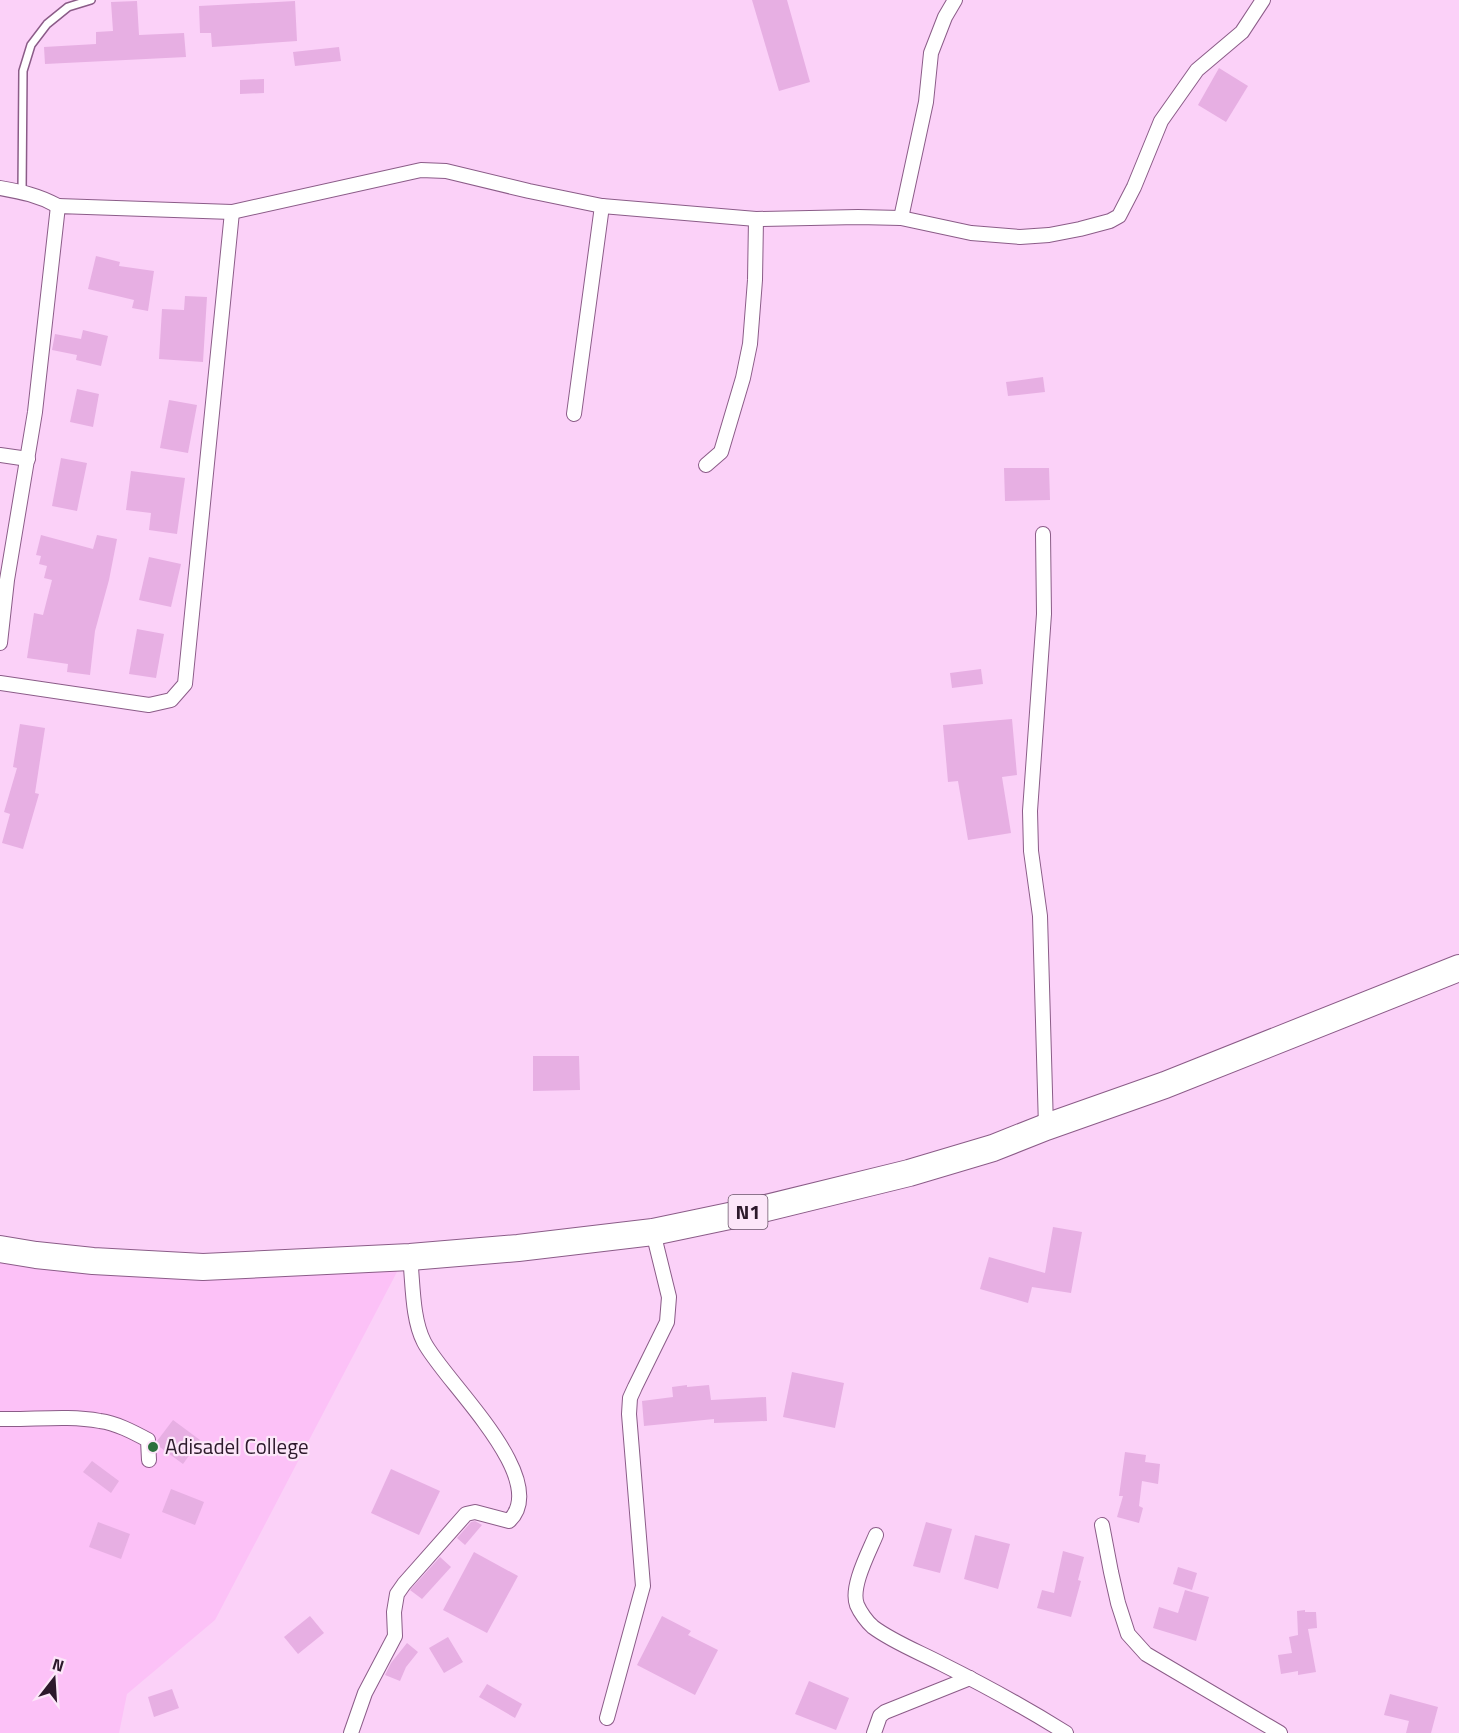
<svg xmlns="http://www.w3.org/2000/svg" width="1459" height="1733" viewBox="0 0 1459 1733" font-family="'Titillium Web',sans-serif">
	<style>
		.built { fill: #fcc1f7 }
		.building { fill: #e7afe3 }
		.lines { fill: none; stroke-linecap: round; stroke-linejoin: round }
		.lane-casing { stroke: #8b5c88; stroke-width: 10 }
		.street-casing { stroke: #8b5c88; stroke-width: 16 }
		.highway-casing { stroke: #8b5c88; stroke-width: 28 }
		.lane { stroke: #fff; stroke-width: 7 }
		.street { stroke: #fff; stroke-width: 14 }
		.highway { stroke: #fff; stroke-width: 26 }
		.poi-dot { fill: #2c713d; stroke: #fce6f9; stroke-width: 2 }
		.labels { text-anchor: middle; stroke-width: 4.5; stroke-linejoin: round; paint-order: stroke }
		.shield { fill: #fce6f9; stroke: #6a5669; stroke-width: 1.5 }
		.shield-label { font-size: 20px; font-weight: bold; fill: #2c192b }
		.poi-label { font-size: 21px; fill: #2c192b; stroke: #fce6f9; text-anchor: start }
	</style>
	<rect width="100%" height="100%" fill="#fbd1f8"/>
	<path class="built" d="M0 1251 151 1274 398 1270 215 1620 127 1694 119 1733H0Z"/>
	<g class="building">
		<path d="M752 0H787L810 82 779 91Z"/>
		<path d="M137 1 139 35 184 33 186 57 45 64 44 47 96 44V32L113 31 111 2Z"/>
		<path d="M295 1 297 41 212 47 211 33H200L199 6Z"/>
		<path d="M339 47 341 61 295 66 293 52Z"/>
		<path d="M1219 68 1248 86 1226 122 1198 105Z"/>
		<path d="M264 79V93L240 94V80Z"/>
		<path d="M96 256 120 262 119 266 154 271 148 311 132 308 134 300 88 289Z"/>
		<path d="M185 296 207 297 203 362 159 359 162 309 184 310Z"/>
		<path d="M83 330 108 336 101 366 76 360 77 355 52 350 55 334 81 339Z"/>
		<path d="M1043 377 1045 392 1008 396 1006 382Z"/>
		<path d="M77 389 99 394 93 427 70 422Z"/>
		<path d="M169 400 197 405 188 453 160 448Z"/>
		<path d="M61 458 87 463 77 511 52 506Z"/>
		<path d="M1004 468H1049L1050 500 1005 501Z"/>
		<path d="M131 471 185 478 177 534 149 530 151 513 126 510Z"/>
		<path d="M41 535 93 549 97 535 117 539 109 580 95 631 90 675 67 672 68 664 27 658 34 613 43 615 52 580 44 578 47 566 39 564 41 556 36 555Z"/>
		<path d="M149 557 181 564 171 607 139 600Z"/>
		<path d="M137 629 164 634 156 678 129 674Z"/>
		<path d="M981 669 983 684 952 688 950 673Z"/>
		<path d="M1012 719 1017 775 1002 777 1011 833 968 840 958 781 948 782 943 725Z"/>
		<path d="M20 724 45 728 35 793 39 794 23 849 2 843 10 814 4 812 17 768 13 767Z"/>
		<path d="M533 1056H579L580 1090 533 1091Z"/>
		<path d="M1053 1227 1082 1232 1071 1293 1032 1287 1028 1303 980 1289 989 1257 1045 1273Z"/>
		<path d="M792 1372 844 1383 835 1428 783 1417Z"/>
		<path d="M687 1385V1387L709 1385 711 1400 766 1397 767 1421 714 1423V1419L644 1426 642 1401 673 1397 672 1387Z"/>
		<path d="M173 1420 200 1440 183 1464 157 1445V1441Z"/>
		<path d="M1125 1452 1146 1455 1145 1462 1160 1464 1158 1484 1142 1481 1139 1506 1143 1508 1139 1523 1117 1517 1123 1496H1119Z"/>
		<path d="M92 1461 119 1481 111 1493 83 1472Z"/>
		<path d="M391 1469 440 1491 419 1535 371 1513Z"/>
		<path d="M171 1489 204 1502 195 1525 162 1512Z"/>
		<path d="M475 1521 482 1525 465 1545 457 1538 471 1522Z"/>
		<path d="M98 1522 130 1534 121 1559 89 1547Z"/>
		<path d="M926 1522 952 1529 940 1573 913 1566Z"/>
		<path d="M975 1535 1010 1544 998 1589 964 1579Z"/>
		<path d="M1063 1551 1084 1557 1078 1580 1081 1581 1071 1617 1037 1608 1042 1590 1054 1593Z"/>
		<path d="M474 1552 518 1576 487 1633 443 1610Z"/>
		<path d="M440 1557 451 1567 422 1599 410 1590Z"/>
		<path d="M1178 1567 1197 1573 1192 1590 1173 1584Z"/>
		<path d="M1185 1590 1209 1597 1196 1641 1153 1628 1159 1607 1178 1613Z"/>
		<path d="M1305 1610V1612H1316L1317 1628 1308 1629 1316 1672 1298 1675V1671L1281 1674 1278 1655 1292 1653 1289 1637 1298 1635 1297 1611Z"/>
		<path d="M310 1616 324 1633 298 1654 284 1637Z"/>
		<path d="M662 1616 691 1631 688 1635 718 1650 695 1695 637 1665Z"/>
		<path d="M448 1637 463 1662 444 1673 429 1648Z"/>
		<path d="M407 1643 418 1652 406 1667 400 1681 385 1675 391 1663Z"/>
		<path d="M809 1681 849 1698 836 1730 795 1714Z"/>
		<path d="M487 1684 522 1704 515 1718 479 1697Z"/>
		<path d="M172 1689 179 1708 154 1717 148 1697Z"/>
		<path d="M1390 1694 1438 1707 1431 1733H1406L1409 1721 1384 1715Z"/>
	</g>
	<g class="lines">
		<defs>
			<path id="lane" d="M22 192 23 71 31 45 47 24 68 7 91 0"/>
			<g id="street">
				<path d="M0 188C22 192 38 195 58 206"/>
				<path d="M901 218 926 102 931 53 945 17 955 0"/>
				<path d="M574 414 602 206"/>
				<path d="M0 455 28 459"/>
				<path d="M706 465 721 452 743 378 750 344 755 280 756 219"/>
				<path d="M1043 534 1044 614 1030 811 1031 851 1040 916 1046 1127"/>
				<path d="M0 643 7 580 35 412 58 206 232 212 421 170 446 171 529 191 602 206 756 219 858 217 901 218 971 233 1020 237 1049 235 1080 229 1110 221 1119 216 1134 187 1161 121 1197 70 1242 32 1263 0"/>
				<path d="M0 683 149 705 171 700 185 684 232 212"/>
				<path d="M0 1419C33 1420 67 1415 100 1421 116 1423 133 1432 148 1440L149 1460"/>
				<path d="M1102 1525 1111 1572 1118 1603 1128 1634 1146 1654 1280 1733"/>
				<path d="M876 1535C869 1552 850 1587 857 1605 860 1612 867 1622 873 1627 893 1642 919 1652 942 1664 984 1685 1026 1708 1066 1733"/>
				<path d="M607 1718 643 1586 629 1414 630 1398 635 1387 667 1322 669 1297 653 1232"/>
				<path d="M351 1733 365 1693 395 1636 394 1612 397 1594 404 1584 466 1514 475 1512 509 1521C553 1479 443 1380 424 1342 412 1319 413 1283 410 1257"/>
				<path d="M874 1733 880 1716 885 1712 970 1678"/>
			</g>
			<path id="highway" d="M0 1249 36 1255 93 1261 203 1267 410 1257 518 1248 653 1232 758 1210 909 1173 993 1148 1046 1127 1165 1085 1459 968"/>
		</defs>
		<use href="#lane" class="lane-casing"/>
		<use href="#street" class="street-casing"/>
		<use href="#highway" class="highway-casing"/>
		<use href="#lane" class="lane"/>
		<use href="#street" class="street"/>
		<use href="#highway" class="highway"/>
	</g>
	<circle class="poi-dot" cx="153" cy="1447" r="6"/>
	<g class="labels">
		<rect class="shield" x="728.5" y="1195" width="39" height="34" rx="4.5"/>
		<g class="shield-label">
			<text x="748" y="1219">N1</text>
		</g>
		<g class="poi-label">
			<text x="165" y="1454">Adisadel College</text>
		</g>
	</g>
	<g transform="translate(54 1679) rotate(17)" stroke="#fce6f9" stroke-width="4.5" paint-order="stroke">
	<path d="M0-4.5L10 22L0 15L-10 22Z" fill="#2c192b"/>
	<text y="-9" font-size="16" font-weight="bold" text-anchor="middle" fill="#2c192b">N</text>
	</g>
</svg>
